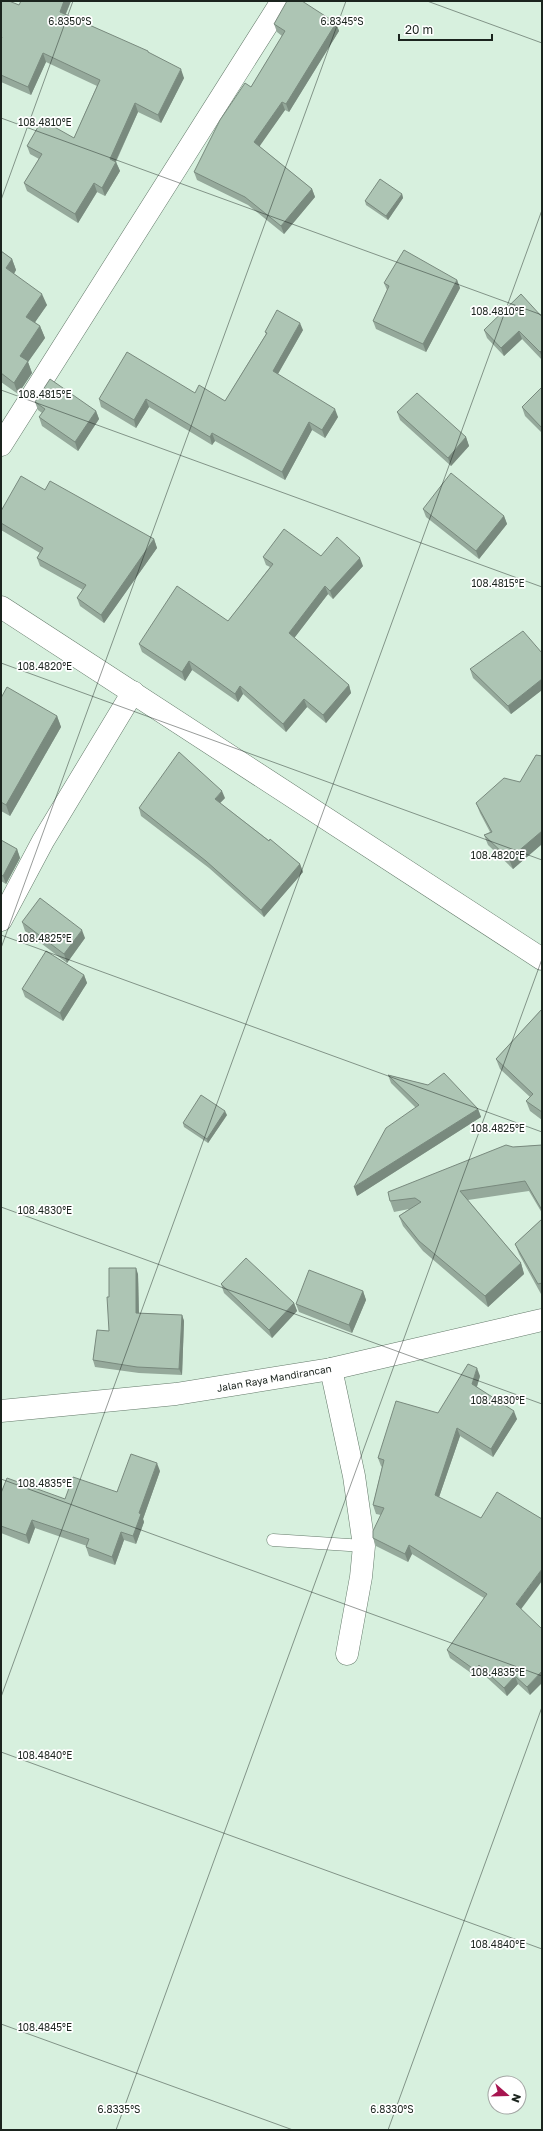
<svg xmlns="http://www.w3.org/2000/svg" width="543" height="2131" viewBox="0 0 543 2131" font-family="'Golos Text',sans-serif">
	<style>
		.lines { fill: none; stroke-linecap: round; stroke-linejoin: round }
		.service-casing { stroke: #647a6a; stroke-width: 13 }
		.minor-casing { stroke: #647a6a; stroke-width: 23 }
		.tertiary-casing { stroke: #647a6a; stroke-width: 23 }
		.service { stroke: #fff; stroke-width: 12 }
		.minor { stroke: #fff; stroke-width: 22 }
		.tertiary { stroke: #fff; stroke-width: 22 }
		.wall { fill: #95a99b }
		.shaded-wall { fill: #798a7e }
		.building { fill: #adc5b4; stroke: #798a7e }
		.ticks { fill: none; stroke: #1b241e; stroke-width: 1; stroke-opacity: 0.45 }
		.labels { text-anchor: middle; stroke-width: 3.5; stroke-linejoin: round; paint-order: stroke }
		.street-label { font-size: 10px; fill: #1b241e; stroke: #fff }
		.ticks-label { font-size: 10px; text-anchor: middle; fill: #1b241e; stroke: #fff; stroke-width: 3.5; stroke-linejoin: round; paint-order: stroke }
	</style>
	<rect width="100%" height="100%" fill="#d7f0de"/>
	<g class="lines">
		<defs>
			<path id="service" d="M273 1540 364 1546"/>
			<g id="minor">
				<path d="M1 445 282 1"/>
				<path d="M1 607 542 959"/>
				<path d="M1 920 43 841 133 692"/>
				<path d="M331 1369 354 1476 364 1546 361 1577 347 1654"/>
			</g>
			<path id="tertiary" d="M1 1411 176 1394 331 1369 542 1320"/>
		</defs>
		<use href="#service" class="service-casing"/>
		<use href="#minor" class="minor-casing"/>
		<use href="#tertiary" class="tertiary-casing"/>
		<use href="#service" class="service"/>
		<use href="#minor" class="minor"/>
		<use href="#tertiary" class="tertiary"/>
	</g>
	<g class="wall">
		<path d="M1 1 19 5 71 1 66 14 149 53 184 78 161 123 138 112 116 162 120 171 105 196 97 192 78 223 27 191 24 183 39 159 30 154 27 146 74 138 97 86 46 62 31 95 1 82Z"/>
		<path d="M336 23 339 31 289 112 285 110 259 146 312 189 315 197 284 234 248 205 197 180 194 172 251 87 282 36 277 32 274 24Z"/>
		<path d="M402 194 403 198 388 220 366 205 365 201Z"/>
		<path d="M1 251 12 259 16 270 14 274 47 305 35 322 40 326 45 338 28 362 32 373 18 394 1 382Z"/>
		<path d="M457 280 460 288 426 352 376 329 373 321 387 290 384 283Z"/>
		<path d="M542 317V360L522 339 504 356 487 338 484 330Z"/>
		<path d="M303 330 278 374 338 417 325 438 312 430 285 480 215 441 212 445 149 407 136 428 101 407 99 399 195 393 225 401 266 334 265 332Z"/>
		<path d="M542 387V433L525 416 522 407Z"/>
		<path d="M35 402 96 411 99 419 78 451 42 426 39 417 42 413 38 410Z"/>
		<path d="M397 412 466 437 469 446 451 466 400 420Z"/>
		<path d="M45 490 154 539 157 548 104 623 80 606 77 598 83 590 40 566 37 558 40 553 1 530V511Z"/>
		<path d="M423 509 504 516 507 524 479 559 426 517Z"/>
		<path d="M321 556 363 566 333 599 328 594 294 638 349 685 351 693 326 723 307 707 286 732 243 694 238 702 192 670 185 681 142 652 139 644 228 621 270 567 266 565 263 557Z"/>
		<path d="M542 653V690L511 714 473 678 470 669Z"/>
		<path d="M1 698 57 716 61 727 10 816 1 811Z"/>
		<path d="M542 756V844L513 869 488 845 484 835 490 832 480 813 476 803 520 782Z"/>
		<path d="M225 798 220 803 300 864 303 872 264 917 209 868 141 816 139 808Z"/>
		<path d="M1 840 17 849 20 858 6 884 1 881Z"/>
		<path d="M22 922 85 938 67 963 25 931Z"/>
		<path d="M84 975 87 983 63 1021 25 997 22 989Z"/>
		<path d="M542 1009V1120L530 1111 526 1101 530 1097 500 1069 496 1059Z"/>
		<path d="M388 1075 428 1085 478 1109 481 1117 357 1196 416 1108 391 1083Z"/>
		<path d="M227 1115 208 1143 184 1127 183 1123Z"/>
		<path d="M542 1145V1213L529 1191 468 1200 521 1263 524 1274 488 1307 423 1251 403 1226 399 1216 409 1209 394 1212 390 1201 513 1147Z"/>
		<path d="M542 1219V1294H541L519 1254 515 1244Z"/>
		<path d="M138 1274 139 1313 182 1315 184 1321 182 1375 139 1373 95 1367 93 1360 109 1331V1297Z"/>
		<path d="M221 1284 294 1303 297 1311 272 1338 224 1293Z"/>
		<path d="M363 1291 366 1300 352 1333 299 1312 296 1304Z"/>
		<path d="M480 1376 477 1387 517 1419 493 1457 460 1436 439 1497 521 1609 530 1695 518 1684 507 1696 482 1673 478 1678 450 1658 447 1650 484 1598 412 1554 408 1562 376 1546 373 1538 381 1515 376 1514 373 1505 382 1467 381 1466 378 1458 438 1413Z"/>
		<path d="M160 1471 143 1519 144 1522 136 1544 124 1540 115 1565 89 1556 86 1547 87 1546 35 1528 29 1544 1 1533V1493L65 1499 117 1492Z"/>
	</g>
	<g class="shaded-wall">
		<path d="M64 1H71L63 20 60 12Z"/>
		<path d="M336 23 339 31 289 112 286 104Z"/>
		<path d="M43 53 46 62 31 95 28 87Z"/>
		<path d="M181 69 184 78 161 123 158 115Z"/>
		<path d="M282 102 285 110 257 150 254 142Z"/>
		<path d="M135 103 138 112 113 167 110 159Z"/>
		<path d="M116 162 120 171 105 196 102 188Z"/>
		<path d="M94 183 97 192 78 223 75 214Z"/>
		<path d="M312 189 315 197 284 234 281 226Z"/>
		<path d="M402 194 403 198 388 220 386 216Z"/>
		<path d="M12 259 16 270 10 280 6 268Z"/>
		<path d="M457 280 460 288 426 352 423 344Z"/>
		<path d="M42 294 47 305 31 328 26 317Z"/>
		<path d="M300 323 303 330 275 379 273 371Z"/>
		<path d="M40 326 45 338 28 362 32 373 18 394 14 383 20 356Z"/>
		<path d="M519 331 522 339 504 356 501 348Z"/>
		<path d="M542 350V358L540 352Z"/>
		<path d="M146 399 149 407 136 428 134 420Z"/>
		<path d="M335 409 338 417 325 438 322 430Z"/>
		<path d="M96 411 99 419 78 451 75 442Z"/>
		<path d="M309 422 312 430 285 480 282 472Z"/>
		<path d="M212 433 215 441 212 445 210 437Z"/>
		<path d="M466 437 469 446 451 466 448 458Z"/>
		<path d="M504 516 507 524 479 559 476 551Z"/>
		<path d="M154 539 157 548 104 623 101 615Z"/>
		<path d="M360 558 363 566 333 599 330 591Z"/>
		<path d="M325 586 328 594 292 641 289 633Z"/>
		<path d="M189 661 192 670 185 681 182 672Z"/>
		<path d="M542 679V690L511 714 508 706Z"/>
		<path d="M349 685 351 693 326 723 323 715Z"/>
		<path d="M240 686 243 694 238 702 235 694Z"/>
		<path d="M304 699 307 707 286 732 283 724Z"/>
		<path d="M57 716 61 727 10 816 6 805Z"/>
		<path d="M222 791 225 798 217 806 215 799Z"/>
		<path d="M542 831V844L513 869 509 859Z"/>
		<path d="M17 849 20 858 6 884 3 876Z"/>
		<path d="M300 864 303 872 264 917 261 910Z"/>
		<path d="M82 930 85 938 67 963 64 954Z"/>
		<path d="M84 975 87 983 63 1021 60 1013Z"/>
		<path d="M478 1109 481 1117 357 1196 354 1187Z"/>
		<path d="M225 1111 227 1115 208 1143 207 1139Z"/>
		<path d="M521 1263 524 1274 488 1307 485 1296Z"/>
		<path d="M136 1268 138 1274 139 1319 136 1313Z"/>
		<path d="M363 1291 366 1300 352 1333 349 1325Z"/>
		<path d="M294 1303 297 1311 272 1338 269 1330Z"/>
		<path d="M182 1315 184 1321 182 1375 179 1369Z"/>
		<path d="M477 1368 480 1376 475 1392 472 1384Z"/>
		<path d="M514 1411 517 1419 493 1457 491 1449Z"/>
		<path d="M457 1428 460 1436 437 1503 435 1495Z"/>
		<path d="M157 1463 160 1471 143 1519 144 1522 136 1544 133 1536 139 1513Z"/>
		<path d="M32 1520 35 1528 29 1544 26 1535Z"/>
		<path d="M121 1532 124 1540 115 1565 112 1557Z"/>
		<path d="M409 1545 412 1554 408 1562 405 1554Z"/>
		<path d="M542 1569V1581L519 1612 516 1604Z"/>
		<path d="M479 1665 482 1673 478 1678 475 1670Z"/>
		<path d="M542 1671V1683L530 1695 527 1687Z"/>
		<path d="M515 1676 518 1684 507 1696 504 1688Z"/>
	</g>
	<g class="building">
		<path d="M1 1H9L19 5 21 1H64L60 12 148 51V52L181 69 158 115 135 103 110 159 116 162 102 188 94 183 75 214 24 183 42 154 27 146 42 120 74 138 100 80 43 53 28 87 1 75V39L2 37H1Z"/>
		<path d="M287 1H302L336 23 286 104 282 102 254 142 312 189 281 226 245 197 194 172 220 120 245 83 251 87 285 31 274 24Z"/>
		<path d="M380 179 402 194 386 216 365 201Z"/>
		<path d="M404 250 457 280 423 344 373 321 389 286 384 283Z"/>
		<path d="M1 251 12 259 6 268 42 294 26 317 40 326 20 356 28 361 14 383 1 373Z"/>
		<path d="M521 294 542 317V350L540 352 519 331 501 348 484 330Z"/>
		<path d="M277 310 300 323 273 371 335 409 322 430 309 422 282 472 212 433 210 437 146 399 134 420 99 399 127 352 195 393 199 385 225 401 267 333 265 332Z"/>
		<path d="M50 379 96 411 75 442 39 417 45 409 35 402Z"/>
		<path d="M542 387V428L522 407Z"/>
		<path d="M417 393 466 437 448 458 397 412Z"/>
		<path d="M451 473 504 516 476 551 423 509Z"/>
		<path d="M21 476 45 490 50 481 154 539 101 615 77 598 86 585 37 558 43 548 1 523V511Z"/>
		<path d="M284 529 321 556 337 537 360 558 330 591 325 586 289 633 349 685 323 715 304 699 283 724 240 686 235 694 189 661 182 672 139 644 177 586 228 621 273 564 263 557Z"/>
		<path d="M523 631 542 653V679L508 706 470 669Z"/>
		<path d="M7 687 57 716 6 805 1 802V698Z"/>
		<path d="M179 752 222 791 215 799 269 841 270 839 300 864 261 910 206 861 139 808Z"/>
		<path d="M536 755 542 756V831L509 859 484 835 492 832 476 803 504 778 520 782Z"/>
		<path d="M1 840 17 849 3 876 1 875Z"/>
		<path d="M40 898 82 930 64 954 22 922Z"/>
		<path d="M46 951 84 975 60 1013 22 989Z"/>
		<path d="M542 1009V1112L526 1101 533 1094 496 1059Z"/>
		<path d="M444 1073 478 1109 354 1187 386 1128 419 1105 388 1075 428 1085Z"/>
		<path d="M201 1095 225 1111 207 1139 183 1123Z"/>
		<path d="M506 1145 513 1147 542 1145V1210L525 1181 460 1191 521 1263 485 1296 419 1241 399 1216 421 1202 415 1198 390 1201 388 1192Z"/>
		<path d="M542 1219V1283L538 1284 515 1244Z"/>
		<path d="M246 1258 294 1303 269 1330 221 1284Z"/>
		<path d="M109 1268H136V1313L182 1315 179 1369 137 1367 93 1360 97 1330 109 1331 107 1297H109Z"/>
		<path d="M309 1270 363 1291 349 1325 296 1304Z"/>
		<path d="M468 1364 477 1368 472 1384 514 1411 491 1449 457 1428 435 1495 481 1518 497 1492 542 1519V1569L516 1604 542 1629V1671L527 1687 515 1676 504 1688 479 1665 475 1670 447 1650 487 1594 409 1545 405 1554 373 1538V1531L384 1508 373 1505 384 1460 378 1458 396 1401 438 1413Z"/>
		<path d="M131 1454 157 1463 139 1513 141 1514 133 1536 121 1532 112 1557 86 1547 89 1539 32 1520 26 1535 1 1526V1493L7 1478 65 1499 73 1477 117 1492Z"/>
	</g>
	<path class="ticks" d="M427 1 542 43M1 118 542 315M1 200 73 1M1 390 542 587M1 663 542 860M1 935 542 1132M1 948 346 1M1 1207 542 1404M1 1479 542 1676M1 1697 542 210M1 1752 542 1949M1 2024 293 2130M116 2130 542 959M388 2130 542 1707"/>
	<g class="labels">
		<g class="street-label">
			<text transform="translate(274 1378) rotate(-10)" y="4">Jalan Raya Mandirancan</text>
		</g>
	</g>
	<g class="ticks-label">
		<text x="70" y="25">6.8350°S</text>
		<text x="342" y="25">6.8345°S</text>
		<text x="45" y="126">108.4810°E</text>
		<text x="498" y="315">108.4810°E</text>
		<text x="45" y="398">108.4815°E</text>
		<text x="498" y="587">108.4815°E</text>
		<text x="45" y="670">108.4820°E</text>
		<text x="498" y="859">108.4820°E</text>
		<text x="45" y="942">108.4825°E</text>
		<text x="498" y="1132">108.4825°E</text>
		<text x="45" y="1214">108.4830°E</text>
		<text x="498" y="1404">108.4830°E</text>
		<text x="45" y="1487">108.4835°E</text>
		<text x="498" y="1676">108.4835°E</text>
		<text x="45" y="1759">108.4840°E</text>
		<text x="498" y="1948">108.4840°E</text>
		<text x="45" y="2031">108.4845°E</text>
		<text x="119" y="2113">6.8335°S</text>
		<text x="392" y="2113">6.8330°S</text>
	</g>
	<rect width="543" height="2131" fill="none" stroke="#1b241e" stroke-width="4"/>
	<g transform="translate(507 2095) rotate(110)"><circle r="19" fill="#ffffff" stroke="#a4a7a5"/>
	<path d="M0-3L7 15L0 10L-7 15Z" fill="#a71550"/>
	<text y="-6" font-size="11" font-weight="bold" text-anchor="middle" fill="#1b241e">N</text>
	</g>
	<path d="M399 34v6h93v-6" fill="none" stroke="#1b241e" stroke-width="2"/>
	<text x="405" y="34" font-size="12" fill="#1b241e" stroke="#ffffff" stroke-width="3" paint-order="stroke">20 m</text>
</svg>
